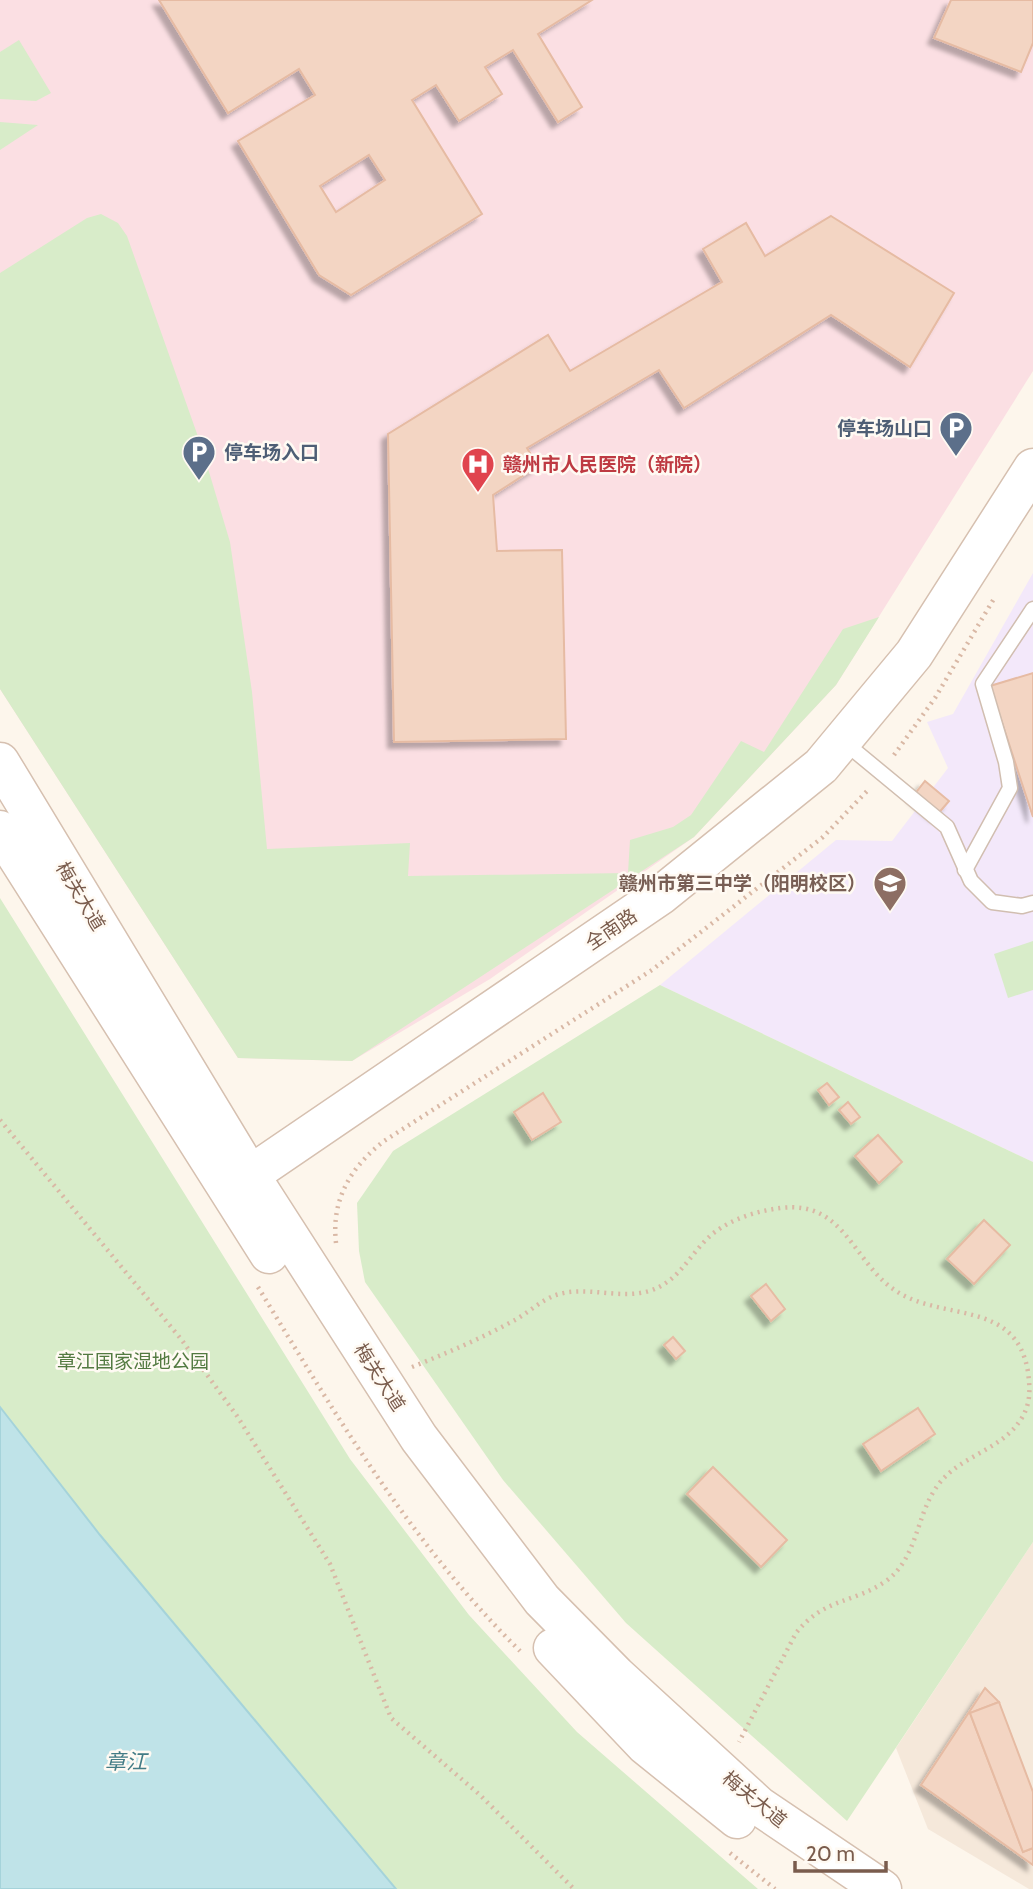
<svg xmlns="http://www.w3.org/2000/svg" width="1033" height="1889" viewBox="0 0 1033 1889" font-family="Cabin,'Noto Sans SC',sans-serif">
	<style>
		.residential { fill: #f5e8da }
		.education { fill: #f3e8fa }
		.medical { fill: #fbdfe3 }
		.green { fill: #d8ecc9 }
		.water { fill: #bfe3e8; stroke: #a5d3da; stroke-width: 2 }
		.building { fill: #f3d5c3; stroke: #e6bba3; stroke-width: 2; fill-rule: evenodd; filter: url(#shadow) }
		.lines { fill: none; stroke-linecap: round; stroke-linejoin: round }
		.lane-casing { stroke: #d1beb0; stroke-width: 17 }
		.secondary-casing { stroke: #d6c0b0; stroke-width: 41 }
		.path { stroke: #d9b8a5; stroke-width: 4.5; stroke-dasharray: 2 5; stroke-linecap: butt }
		.lane { stroke: #fff; stroke-width: 14 }
		.secondary { stroke: #fff; stroke-width: 38 }
		.labels { text-anchor: middle; stroke-width: 5; stroke-linejoin: round; paint-order: stroke }
		.service-label { font-size: 19px; font-weight: bold; fill: #4e5e75; stroke: #fffaf3; text-anchor: end }
		.health-label { font-size: 19px; font-weight: bold; fill: #be3a42; stroke: #fffaf3; text-anchor: start }
		.education-label { font-size: 19px; font-weight: bold; fill: #785e54; stroke: #fffaf3; text-anchor: end }
		.street-label { font-size: 19px; fill: #7a5c4d; stroke: #fffaf3 }
		.park-label { font-size: 19px; fill: #537a41; stroke: #fffaf3 }
		.water-label { font-size: 21px; font-style: italic; fill: #437c86; stroke: #fffaf3 }
	</style>
	<defs>
		<filter id="shadow"><feDropShadow dx="-6" dy="6" stdDeviation="2" flood-color="#0004"/></filter>
	</defs>
	<rect width="100%" height="100%" fill="#fdf6ec"/>
	<path class="residential" d="M1033 1542V1889H1029L928 1829 896 1748Z"/>
	<path class="education" d="M1033 573V1162L660 985 836 840 892 841 948 768 927 722 953 714Z"/>
	<path class="medical" d="M0 0H1033V371L836 685 694 837 490 979 352 1061 238 1058 0 689Z"/>
	<g class="green">
		<path d="M19 40 51 93 36 101 0 99V52Z"/>
		<path d="M0 122 38 125 0 150Z"/>
		<path d="M101 214 118 223 127 236 201 445 230 542 252 692 267 849 410 843 408 876 628 873 630 840 673 827 691 815 741 741 764 752 843 629 879 617 836 685 694 837 352 1061 238 1058 0 689V273L87 218Z"/>
		<path d="M0 898 350 1459 469 1615 577 1732 758 1889H396L100 1535 0 1407Z"/>
		<path d="M1033 941V990L1008 998 994 954Z"/>
		<path d="M660 985 1033 1162V1542L847 1821 626 1623 503 1480 365 1282 359 1251 357 1203 393 1151Z"/>
	</g>
	<path class="water" d="M0 1407 100 1535 396 1889H0Z"/>
	<g class="building">
		<path d="M159 0H592L538 34 582 107 558 122 513 50 485 67 502 94 459 121 436 85 412 100 482 214 351 295 319 275 238 141 315 95 299 69 228 113ZM369 155 385 180 336 212 320 186Z"/>
		<path d="M951 0H1033V43L1021 72 934 38Z"/>
		<path d="M831 216 954 293 910 367 831 315 684 408 659 370 527 448 538 466 493 495 497 551 562 550 566 739 394 742 388 434 548 335 570 371 722 282 703 249 746 223 765 256Z"/>
		<path d="M1033 673V817L990 686Z"/>
		<path d="M925 781 949 801 937 815 914 795Z"/>
		<path d="M827 1083 839 1097 829 1105 818 1090Z"/>
		<path d="M543 1093 561 1122 532 1140 514 1112Z"/>
		<path d="M848 1102 860 1117 851 1124 839 1110Z"/>
		<path d="M878 1135 902 1162 879 1183 855 1156Z"/>
		<path d="M984 1220 1010 1245 974 1284 947 1259Z"/>
		<path d="M766 1284 785 1309 771 1321 751 1296Z"/>
		<path d="M673 1337 685 1351 676 1359 664 1345Z"/>
		<path d="M918 1408 935 1434 881 1471 863 1444Z"/>
		<path d="M713 1467 787 1540 761 1567 687 1494Z"/>
		<path d="M985 1688 999 1702 970 1713 1023 1852 1033 1848V1865L921 1785Z"/>
		<path d="M999 1702 1033 1792V1848L1023 1852 970 1713Z"/>
	</g>
	<g class="lines">
		<defs>
			<g id="lane">
				<path d="M844 742 947 827 971 881 992 902 1022 906 1033 903"/>
				<path d="M965 870 1010 788 1006 762 983 684 1033 609"/>
			</g>
			<g id="secondary">
				<path d="M0 762 250 1175 419 1438 542 1600 616 1675 759 1806 882 1889"/>
				<path d="M0 830 269 1254"/>
				<path d="M228 1185 250 1175 661 895 821 766 914 654 1033 468"/>
				<path d="M553 1648 645 1745 737 1819"/>
			</g>
		</defs>
		<use href="#lane" class="lane-casing"/>
		<use href="#secondary" class="secondary-casing"/>
		<g class="path">
			<path d="M894 755 935 698 995 597"/>
			<path d="M0 1120 181 1339 237 1416 330 1564 391 1718 480 1795 574 1889"/>
			<path d="M336 1243C331 1199 351 1167 384 1141L652 970 823 837 868 790"/>
			<path d="M258 1287C337 1417 411 1543 520 1651"/>
			<path d="M412 1367C447 1353 480 1339 513 1321 527 1314 541 1300 556 1295 586 1285 619 1300 649 1291 679 1282 689 1255 710 1236 730 1219 756 1211 781 1208 845 1200 853 1263 896 1291 944 1322 1016 1299 1028 1372 1030 1388 1031 1401 1023 1416 1003 1451 961 1454 938 1485 916 1514 918 1558 886 1581 853 1604 825 1597 796 1633L739 1742"/>
			<path d="M730 1853 775 1889"/>
		</g>
		<use href="#lane" class="lane"/>
		<use href="#secondary" class="secondary"/>
	</g>
	<defs>
		<symbol id="parking-pin" viewBox="-11 -11 22 30"><path d="M0 17L-7.5 6A9.5 9.5 0 1 1 7.5 6Z" fill="#5c6f8a" stroke="#fffaf3"/><path d="M-3.5-5.5H1a3.5 3.5 0 0 1 0 7H-1V5.5H-3.5ZM-1-3.4V-.6H.8a1.4 1.4 0 0 0 0-2.8Z" fill="#fff"/></symbol>
		<symbol id="hospital-pin" viewBox="-11 -11 22 30"><path d="M0 17L-7.5 6A9.5 9.5 0 1 1 7.5 6Z" fill="#e0444e" stroke="#fffaf3"/><path d="M-5-5h3v3.5h4V-5h3V5h-3V1.5h-4V5h-3Z" fill="#fff"/></symbol>
		<symbol id="school-pin" viewBox="-11 -11 22 30"><path d="M0 17L-7.5 6A9.5 9.5 0 1 1 7.5 6Z" fill="#8d6e63" stroke="#fffaf3"/><path d="M0-5L7-2L0 1L-7-2ZM-4 1L0 2.5L4 1V4Q0 6-4 4Z" fill="#fff"/></symbol>
	</defs>
	<g fill-rule="evenodd">
		<use href="#parking-pin" x="937" y="409" width="38" height="52"/>
		<use href="#parking-pin" x="180" y="433" width="38" height="52"/>
		<use href="#hospital-pin" x="459" y="445" width="38" height="52"/>
		<use href="#school-pin" x="871" y="864" width="38" height="52"/>
	</g>
	<g class="labels">
		<g class="service-label">
			<text x="932" y="435">停车场山口</text>
			<text x="224" y="459" text-anchor="start">停车场入口</text>
		</g>
		<g class="health-label">
			<text x="503" y="471">赣州市人民医院（新院）</text>
		</g>
		<g class="education-label">
			<text x="866" y="890">赣州市第三中学（阳明校区）</text>
		</g>
		<g class="street-label">
			<text transform="translate(81 896) rotate(59)" y="7">梅关大道</text>
			<text transform="translate(611 929) rotate(-34)" y="7">全南路</text>
			<text transform="translate(380 1377) rotate(57)" y="7">梅关大道</text>
			<text transform="translate(755 1799) rotate(39)" y="7">梅关大道</text>
		</g>
		<g class="park-label">
			<text x="133" y="1368">章江国家湿地公园</text>
		</g>
		<g class="water-label">
			<text x="126" y="1769">章江</text>
		</g>
	</g>
	<path d="M795 1861v10h91v-10" fill="none" stroke="#7a5c4d" stroke-width="3.5"/>
	<text x="806" y="1861" font-size="21" fill="#7a5c4d" stroke="#fffaf3" stroke-width="5" paint-order="stroke">20 m</text>
</svg>
